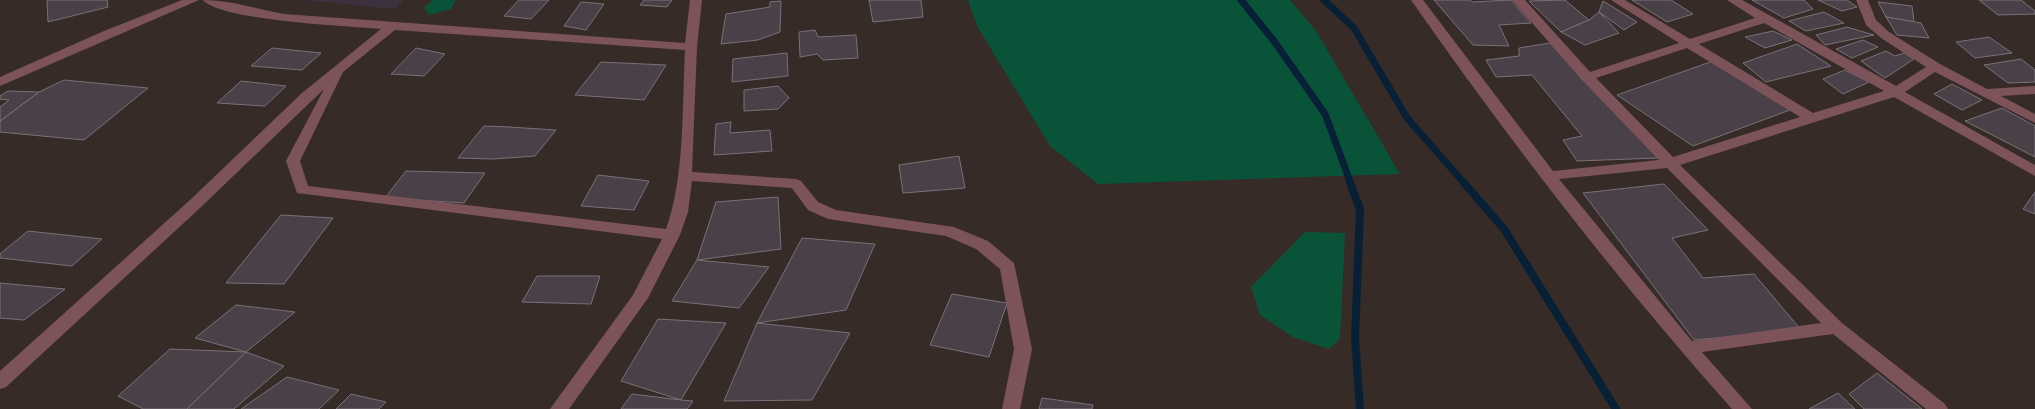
<svg xmlns="http://www.w3.org/2000/svg" width="2035" height="409" viewBox="0 0 2035 409" font-family="'Fira Sans Condensed',sans-serif">
	<style>
		.education { fill: #3d303f }
		.green { fill: #095439 }
		.lines { fill: none; stroke-linecap: round; stroke-linejoin: round }
		.stream-far1 { stroke: #072035; stroke-width: 7 }
		.stream { stroke: #072035; stroke-width: 8 }
		.building { fill: #4a4148; stroke: #7b7078 }
		.minor { fill: #7d535a; fill-rule: evenodd }
	</style>
	<rect width="100%" height="100%" fill="#362b27"/>
	<path class="education" d="M302 0H404L395 9Z"/>
	<g class="green">
		<path d="M433 0H456L451 9 429 15 424 8Z"/>
		<path d="M968 0H1290L1316 31 1400 174 1098 184 1050 146 977 26Z"/>
		<path d="M1305 232 1345 233 1340 339 1329 349 1293 337 1260 315 1251 287Z"/>
	</g>
	<g class="lines">
		<g class="stream-far1">
			<path d="M1241 0 1274 41 1325 114 1351 184"/>
			<path d="M1324 0 1354 28 1407 118 1465 184"/>
		</g>
		<g class="stream">
			<path d="M1350 183 1360 209 1355 338 1360 409"/>
			<path d="M1464 183 1504 229 1616 409"/>
		</g>
	</g>
	<g class="building">
		<path d="M47 0H107L108 7 48 22Z"/>
		<path d="M519 0H549L531 19 504 16Z"/>
		<path d="M644 0H672L667 7 640 5Z"/>
		<path d="M869 0H921L923 17 873 22Z"/>
		<path d="M1434 0H1470L1472 2 1511 0 1531 23 1499 25 1509 46 1473 45Z"/>
		<path d="M1565 0 1589 20 1561 32 1529 1Z"/>
		<path d="M1632 0H1671L1693 14 1667 22Z"/>
		<path d="M1752 0H1804L1813 9 1784 18Z"/>
		<path d="M1818 0H1847L1857 7 1842 11Z"/>
		<path d="M1979 0H2021L2035 11V14L1998 15Z"/>
		<path d="M781 1 780 32 758 40 721 44 726 14 770 7V2Z"/>
		<path d="M1603 1 1637 22 1624 30 1599 12Z"/>
		<path d="M581 2 604 4 586 30 564 26Z"/>
		<path d="M1878 2 1912 6 1914 22 1886 17Z"/>
		<path d="M1599 12 1619 33 1585 45 1561 32 1589 20Z"/>
		<path d="M1824 12 1844 23 1806 31 1789 21Z"/>
		<path d="M1886 17 1921 23 1929 38 1897 35Z"/>
		<path d="M1847 27 1874 35 1825 45 1816 35Z"/>
		<path d="M815 30 818 37 856 35 858 58 823 60 817 54 800 57 799 32Z"/>
		<path d="M1773 31 1792 40 1765 48 1745 37Z"/>
		<path d="M1989 37 2012 53 1975 58 1956 42Z"/>
		<path d="M1863 40 1878 47 1852 58 1836 49Z"/>
		<path d="M1550 43 1658 158 1577 161 1563 140 1582 136 1532 75 1496 77 1486 60 1519 56V48Z"/>
		<path d="M1797 44 1831 66 1766 82 1743 63Z"/>
		<path d="M272 48 321 53 302 70 251 66Z"/>
		<path d="M416 48 445 54 424 76 391 74Z"/>
		<path d="M1886 51 1895 56 1904 53 1914 59 1885 78 1861 61Z"/>
		<path d="M787 53 788 76 732 82 733 59Z"/>
		<path d="M2021 59 2035 70V82L2008 83 1984 65Z"/>
		<path d="M1713 61 1790 110 1693 146 1617 95Z"/>
		<path d="M601 62 666 65 644 100 575 95Z"/>
		<path d="M1845 70 1869 82 1843 94 1823 79Z"/>
		<path d="M64 80 148 88 84 140 0 132V121L39 92Z"/>
		<path d="M241 81 286 86 265 106 217 103Z"/>
		<path d="M1952 84 1982 100 1962 110 1934 94Z"/>
		<path d="M778 86 789 98 778 109 744 111V90Z"/>
		<path d="M8 91 39 92 0 121V107L9 100 0 99V96Z"/>
		<path d="M2002 108 2035 126V157L1965 121Z"/>
		<path d="M731 122 730 133 770 130 772 151 714 155 716 124Z"/>
		<path d="M484 126 509 127 556 130 535 156 493 159 458 158Z"/>
		<path d="M959 156 965 188 903 193 899 165Z"/>
		<path d="M406 171 485 173 464 203 385 198Z"/>
		<path d="M598 175 649 181 634 210 581 206Z"/>
		<path d="M1664 184 1708 230 1672 238 1703 278 1754 274 1801 330 1694 340 1583 193Z"/>
		<path d="M2035 192V214L2023 209Z"/>
		<path d="M778 197 781 249 697 260 716 202Z"/>
		<path d="M281 215 333 218 284 284 226 283Z"/>
		<path d="M28 231 102 239 72 266 0 258V254Z"/>
		<path d="M802 238 875 244 846 310 757 323Z"/>
		<path d="M697 260 769 267 739 308 672 301Z"/>
		<path d="M537 276H600L591 304 522 302Z"/>
		<path d="M0 283 65 289 24 320 0 318Z"/>
		<path d="M952 294 1007 303 989 357 930 345Z"/>
		<path d="M236 305 295 312 246 352 195 338Z"/>
		<path d="M658 319 726 323 681 400 621 381Z"/>
		<path d="M757 323 850 333 812 400 724 401Z"/>
		<path d="M170 349 246 352 187 409H143L118 396Z"/>
		<path d="M246 352 284 366 234 409H187Z"/>
		<path d="M1877 373 1922 409H1864L1849 394Z"/>
		<path d="M287 377 339 390 319 409H241Z"/>
		<path d="M1838 393 1855 409H1809Z"/>
		<path d="M351 394 386 402 379 409H336Z"/>
		<path d="M632 394 681 400 693 401 687 409H621Z"/>
		<path d="M1042 398 1093 405 1092 409H1039Z"/>
	</g>
	<g class="lines">
		<g class="minor">
			<path d="M182 0H199L0 86V77L104 31Z"/>
			<path d="M203 0C230 0 257 9 284 14L685 43 690 0H702L697 47 692 172 796 179 801 181 818 202 836 210 954 227 988 241 1014 263 1032 349 1020 409H1002L1014 349 1000 269 976 249 946 236 828 219 808 210 792 188 692 181 688 212 680 235 648 298 569 409H550L633 295 662 239 297 193 286 161 324 89 200 208 6 387 0 389V371L190 200 302 93 381 29C349 26 222 21 203 0ZM395 30 685 50C682 106 685 177 666 229L308 186 300 161 343 72Z"/>
			<path d="M1411 0H1423L1553 171 1659 160 1582 80 1512 0H1525L1590 72 1679 43 1611 0H1625L1690 39 1755 18 1727 0H1742L1896 86 1926 67 1881 38 1866 25 1856 0H1868L1876 20 1889 32 1940 64 1987 89 2035 86V94L2001 96 2035 114V123L1935 72 1905 92 2035 165V176L1894 97 1680 165 1842 323 1945 404 1948 409H1926L1833 334 1702 352 1752 409H1732C1617 280 1511 143 1411 0ZM1764 23 1884 91 1813 113 1699 44ZM1687 48 1800 117 1673 157 1596 78ZM1667 168 1821 323 1692 341 1559 179Z"/>
		</g>
	</g>
</svg>
